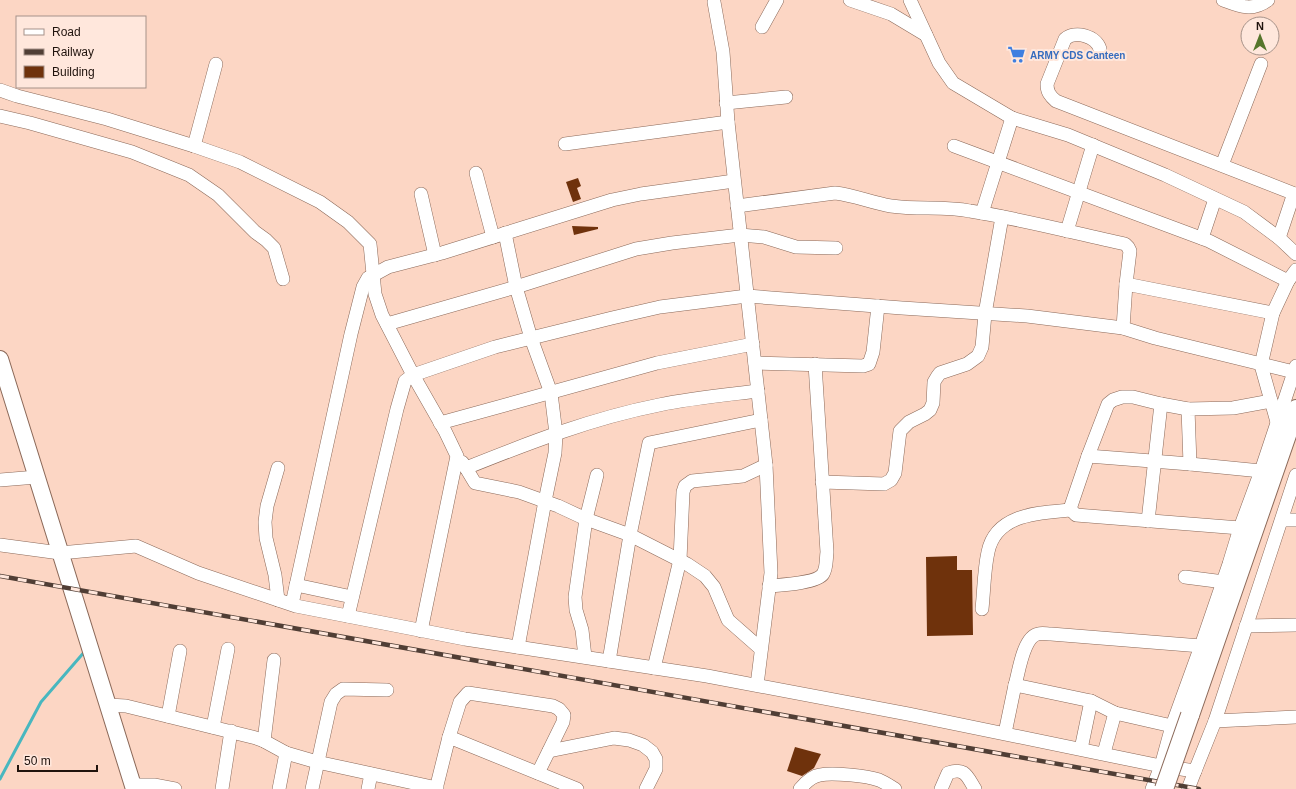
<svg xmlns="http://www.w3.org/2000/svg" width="1296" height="789" viewBox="0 0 1296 789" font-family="Helvetica,sans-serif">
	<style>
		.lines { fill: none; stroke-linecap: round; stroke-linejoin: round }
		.stream { stroke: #48b7bf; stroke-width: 3 }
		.building { fill: #6f320c }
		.minor-casing { stroke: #8b6959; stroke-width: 14 }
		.major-casing { stroke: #8b6959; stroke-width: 18 }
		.highway-casing { stroke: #8b6959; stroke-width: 20 }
		.minor { stroke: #fff; stroke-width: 13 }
		.major { stroke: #fff; stroke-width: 16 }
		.highway { stroke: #fff; stroke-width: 18 }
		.rail-casing { stroke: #503e35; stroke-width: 4.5 }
		.rail { stroke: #ffe7dc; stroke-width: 3; stroke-dasharray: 9; stroke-linecap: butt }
		.highway-bridge-casing { stroke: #8b6959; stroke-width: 20; stroke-linecap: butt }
		.highway-bridge { stroke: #fff; stroke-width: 18 }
		.labels { text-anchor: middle; stroke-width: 4; stroke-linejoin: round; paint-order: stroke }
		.shop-label { font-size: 10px; font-weight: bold; fill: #366cbe; stroke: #ffe7dc; text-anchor: start }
	</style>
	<rect width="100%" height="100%" fill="#fcd6c4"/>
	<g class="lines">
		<path class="stream" d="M0 779 41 702 86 650"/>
	</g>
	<g class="building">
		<path d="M578 178 581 186 577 188 581 199 573 202 566 182Z"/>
		<path d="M572 226 598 227V229L574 235Z"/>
		<path d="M957 556V570H972L973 635 927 636 926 557Z"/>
		<path d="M795 747 821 754 814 768 802 776 787 771Z"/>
	</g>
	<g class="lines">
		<defs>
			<g id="minor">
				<path d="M850 0 891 14 926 35"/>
				<path d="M910 0 939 63 953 83 1012 118 1068 135 1165 175 1244 212 1279 238 1296 254"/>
				<path d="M1223 0C1239 6 1252 12 1268 0"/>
				<path d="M714 2 723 52 728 122"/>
				<path d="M762 27 777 0"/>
				<path d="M1100 49C1096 36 1075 30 1065 39L1047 84C1047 92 1050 96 1056 101L1295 194"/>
				<path d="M0 90 17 96 107 119 194 146 240 162 320 202 348 222 370 244 375 294 382 315 413 375 445 431 457 456 421 631"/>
				<path d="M726 103 786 97"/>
				<path d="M0 116 30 123 132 152 189 175 218 195 255 232 266 240 274 248 283 279"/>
				<path d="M565 144 728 122 766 465 771 573 757 685"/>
				<path d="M194 146 216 64"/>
				<path d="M954 146 1209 241 1288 281"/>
				<path d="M1222 165 1261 64"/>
				<path d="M476 173 493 237"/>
				<path d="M421 194 435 255"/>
				<path d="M737 206 835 193C854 195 872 203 891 206 917 210 944 206 970 211 1022 219 1074 233 1125 244L1128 247 1130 251 1126 284"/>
				<path d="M982 213 1012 118"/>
				<path d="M1067 231 1093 145"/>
				<path d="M505 233 516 287 531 338 551 393 556 434 555 453 545 501 518 647"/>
				<path d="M1202 238 1215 199"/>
				<path d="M1279 238 1292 199 1296 194"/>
				<path d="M387 324 516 287 636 249 672 243 740 235 764 237 796 247 836 248"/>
				<path d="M1123 328 1126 284 1273 313"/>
				<path d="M755 363 863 366 869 364 873 352 878 306"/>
				<path d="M1188 409 1161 404 1133 397H1122L1113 400 1108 404 1088 456 1071 506V510L1076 515 1240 528"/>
				<path d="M1277 422 1261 365 1273 313 1288 281 1296 270"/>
				<path d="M440 423 657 363 753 344"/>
				<path d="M1088 456 1190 464 1261 471"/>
				<path d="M462 462 466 468C528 443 593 418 659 405 691 398 725 395 758 391"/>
				<path d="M1190 464 1188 409 1233 408 1271 401"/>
				<path d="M466 468 475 483 519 492 558 506 586 519 630 535 687 564 705 576 714 587 728 620 761 649"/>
				<path d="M0 480 37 477"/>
				<path d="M822 482 884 484 891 480 895 473 900 431 909 422 925 414 930 410 933 403 934 382 937 377 940 373 967 364 978 356 982 347 985 314 1002 217"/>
				<path d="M1282 520H1296"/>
				<path d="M1148 521 1161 404"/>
				<path d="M0 545 60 553 136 546 198 573 296 606 465 639 707 676 908 714 1161 766 1195 771 1215 721 1296 475"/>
				<path d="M1185 577 1224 582"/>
				<path d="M296 585 352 597"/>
				<path d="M769 586C781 585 817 583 823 574 827 568 826 559 827 552L815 364"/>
				<path d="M278 600 275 575 266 538 265 522 267 506 278 468"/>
				<path d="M292 604 351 334 363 287 368 278 388 267 442 253 612 200 641 194 734 181"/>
				<path d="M982 609C984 590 984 570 988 552 996 513 1040 513 1071 510"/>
				<path d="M348 616 397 409 405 381 413 375 495 347 612 318 660 307 747 296 902 308 1027 316 1123 328 1155 338 1294 372"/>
				<path d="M1246 626 1296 625"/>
				<path d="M585 657 582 630 576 610 575 597 586 519 597 475"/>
				<path d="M609 661 630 535 649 443 761 420"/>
				<path d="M654 668 680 560 683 492 685 486 692 481 743 476 766 465"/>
				<path d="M1015 685C1019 672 1023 637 1038 634 1042 633 1047 634 1051 634L1201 646"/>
				<path d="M108 705 126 706 256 738 264 741 286 753 317 762 437 788"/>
				<path d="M168 716 180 651"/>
				<path d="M1215 721 1296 717"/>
				<path d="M213 727 228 649"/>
				<path d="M1005 733 1015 685 1091 701 1115 713 1172 726"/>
				<path d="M449 737 460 702 468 693 553 706 559 709 564 715 563 722 538 773"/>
				<path d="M264 741 274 660"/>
				<path d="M1081 749 1091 701"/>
				<path d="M549 751 614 738 629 740 643 745 652 752 656 759V769L646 789"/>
				<path d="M1104 753 1115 713"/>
				<path d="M133 785H154L175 789"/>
				<path d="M222 789 231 731"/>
				<path d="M279 789 286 753"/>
				<path d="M312 789 331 702 336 694 343 689 387 690"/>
				<path d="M368 789 371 774"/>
				<path d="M436 789 449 737 577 789"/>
				<path d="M800 789C805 783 812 776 820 775 832 772 867 776 879 780 884 782 890 786 895 789"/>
				<path d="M941 789 948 773C965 767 967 776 975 789"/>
				<path d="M1152 789 1161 766 1172 726 1201 646 1229 564 1240 528 1261 471 1296 366"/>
				<path d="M1188 789 1195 771"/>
			</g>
			<path id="major" d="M0 359 134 789"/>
			<path id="highway" d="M1190 715 1296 409"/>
		</defs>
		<use href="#minor" class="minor-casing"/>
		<use href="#major" class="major-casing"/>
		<use href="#highway" class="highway-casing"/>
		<use href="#minor" class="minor"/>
		<use href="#major" class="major"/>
		<use href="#highway" class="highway"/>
		<defs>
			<path id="rail" d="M0 576 1199 789"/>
		</defs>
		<use href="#rail" class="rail-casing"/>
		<use href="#rail" class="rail"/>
		<defs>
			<path id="highway-bridge" d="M1164 789 1190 715"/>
		</defs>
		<use href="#highway-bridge" class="highway-bridge-casing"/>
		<use href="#highway-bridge" class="highway-bridge"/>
	</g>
	<defs>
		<symbol id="supermarket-bare" viewBox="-9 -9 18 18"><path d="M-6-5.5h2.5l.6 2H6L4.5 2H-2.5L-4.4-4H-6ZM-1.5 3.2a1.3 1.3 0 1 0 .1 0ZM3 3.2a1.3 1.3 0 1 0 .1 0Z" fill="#3f7fe0" stroke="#ffe7dc" stroke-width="2.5" paint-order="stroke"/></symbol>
	</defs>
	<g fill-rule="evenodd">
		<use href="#supermarket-bare" x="1004" y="42" width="25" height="25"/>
	</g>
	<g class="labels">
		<g class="shop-label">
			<text x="1030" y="59">ARMY CDS Canteen</text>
		</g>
	</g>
	<rect x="16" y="16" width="130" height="72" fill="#ffe7dc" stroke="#a69289"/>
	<rect x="24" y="29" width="20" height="6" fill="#ffffff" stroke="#a69289"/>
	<text x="52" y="36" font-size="12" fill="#20130d">Road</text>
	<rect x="24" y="49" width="20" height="6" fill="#503e35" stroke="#a69289"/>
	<text x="52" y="56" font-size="12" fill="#20130d">Railway</text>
	<rect x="24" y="66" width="20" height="12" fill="#6f320c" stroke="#a69289"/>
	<text x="52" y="76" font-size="12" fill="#20130d">Building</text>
	<g transform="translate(1260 36)"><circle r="19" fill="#ffe7dc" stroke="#a69289"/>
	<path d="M0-3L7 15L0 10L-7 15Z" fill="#56752b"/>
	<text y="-6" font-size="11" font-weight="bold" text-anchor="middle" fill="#20130d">N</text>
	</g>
	<path d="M18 765v6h79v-6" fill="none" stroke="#20130d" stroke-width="2"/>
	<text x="24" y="765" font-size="12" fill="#20130d" stroke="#ffe7dc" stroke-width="3" paint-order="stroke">50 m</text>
</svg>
